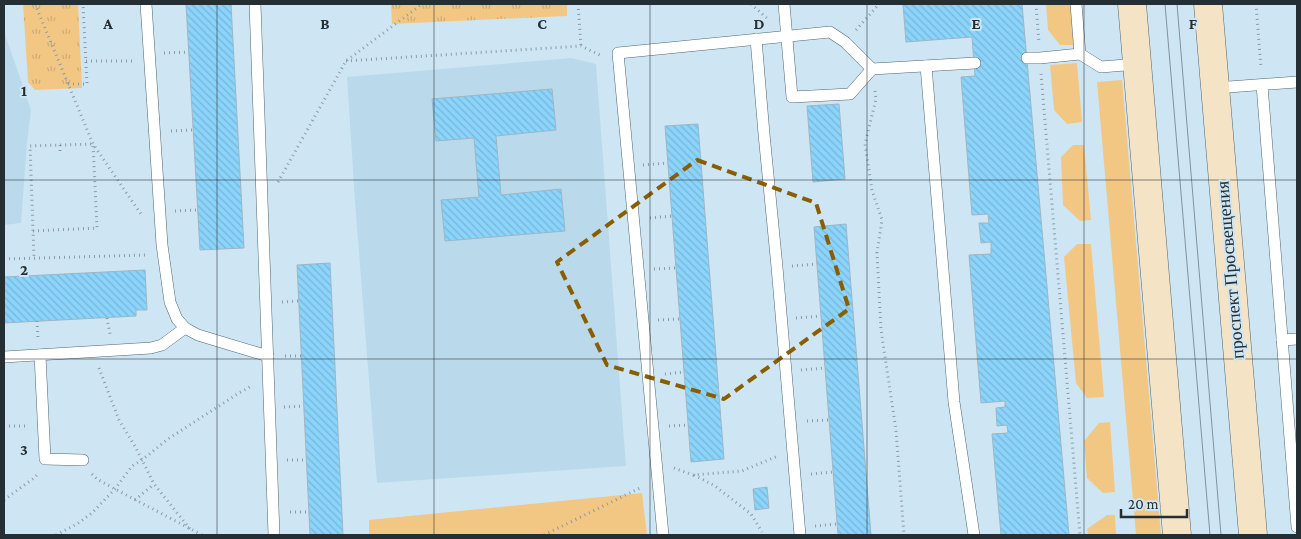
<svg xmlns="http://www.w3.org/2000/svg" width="1301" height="539" viewBox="0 0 1301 539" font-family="'Crimson Pro',serif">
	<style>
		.built { fill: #badaeb }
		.grass { fill: #f2c784 }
		.park { fill: url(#park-tufts) }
		.building { fill: url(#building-back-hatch); stroke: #9eb6c3 }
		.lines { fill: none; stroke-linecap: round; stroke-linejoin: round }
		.service-casing { stroke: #4f6571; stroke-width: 12 }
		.secondary-casing { stroke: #4f6571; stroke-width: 29 }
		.path { stroke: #899ba6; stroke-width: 3; stroke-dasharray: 1 4; stroke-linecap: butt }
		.service { stroke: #fff; stroke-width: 11 }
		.secondary { stroke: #f4e3c5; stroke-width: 28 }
		.tram { stroke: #81939c; stroke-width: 1 }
		.marked { fill: none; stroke: #895e00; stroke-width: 4; stroke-dasharray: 10 6; stroke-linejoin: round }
		.grid { fill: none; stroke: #252e33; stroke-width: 1; stroke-opacity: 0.55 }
		.labels { text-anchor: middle; stroke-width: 4; stroke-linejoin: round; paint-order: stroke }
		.street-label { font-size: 18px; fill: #252e33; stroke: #cee6f4 }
		.grid-label { font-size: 16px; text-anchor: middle; font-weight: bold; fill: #252e33; stroke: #cee6f4; stroke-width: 4; stroke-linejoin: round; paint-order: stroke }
	</style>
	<defs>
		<pattern id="park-tufts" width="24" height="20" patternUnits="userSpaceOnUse" patternTransform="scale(1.25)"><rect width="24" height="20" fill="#f2c784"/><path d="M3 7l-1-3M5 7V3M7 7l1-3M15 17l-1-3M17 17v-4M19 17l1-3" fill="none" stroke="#cfab72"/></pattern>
		<pattern id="building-back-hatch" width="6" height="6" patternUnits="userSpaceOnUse" patternTransform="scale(1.25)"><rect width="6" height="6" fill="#8bd4fb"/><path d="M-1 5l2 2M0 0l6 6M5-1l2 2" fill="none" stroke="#78b6d8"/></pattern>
	</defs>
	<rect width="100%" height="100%" fill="#cee6f4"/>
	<g class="built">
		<path d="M4 31 31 110 27 143 21 223 4 225Z"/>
		<path d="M571 58 596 64 626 466 377 483 355 202 347 77Z"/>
	</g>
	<g class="grass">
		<path d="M1046 4H1071L1074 45H1060L1048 30Z"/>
		<path d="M1077 63 1082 122 1067 124 1054 110 1050 65Z"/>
		<path d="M1122 80 1161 535H1136L1097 82Z"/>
		<path d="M1073 145H1084L1091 220 1080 221 1063 205 1061 157Z"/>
		<path d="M1077 244H1091L1104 397 1087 398 1076 383 1064 257Z"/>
		<path d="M1110 422 1115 492 1103 493 1087 478 1084 441 1099 423Z"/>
		<path d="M642 493 647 535H369V520Z"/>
		<path d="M1107 515H1115L1116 535H1088L1087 529Z"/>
	</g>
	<g class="park">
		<path d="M23 4H78L82 88 35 90 28 82Z"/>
		<path d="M391 4H567V16L392 24Z"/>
	</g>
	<g class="building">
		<path d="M186 4H231L244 248 200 250Z"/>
		<path d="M903 4H1022L1069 535H1001L992 434 1008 433 1007 425 997 426 996 408 1005 407V401L981 403 969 255 991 254V242L981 243 979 223H989L988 214 972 215 961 77 975 76 972 37 906 42Z"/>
		<path d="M552 89 556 130 496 136 501 195 561 189 565 231 445 241 441 200 479 197 474 138 436 141 432 99Z"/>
		<path d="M839 104 845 179 813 182 807 106Z"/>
		<path d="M698 124 724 459 691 462 665 126Z"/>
		<path d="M846 224 871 535H838L821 316 814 227Z"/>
		<path d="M330 263 343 535H310L297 265Z"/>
		<path d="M145 270 147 310H136V316L4 323V277Z"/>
		<path d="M767 487 769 508 755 510 753 489Z"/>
	</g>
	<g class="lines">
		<defs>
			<g id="service">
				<path d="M146 4 162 245 170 302 177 319 185 328 198 335 268 356"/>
				<path d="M255 4 274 535"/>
				<path d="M784 4 792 97 850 94 872 69"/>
				<path d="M1076 4 1080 54"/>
				<path d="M756 39 764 134 777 267 800 535"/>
				<path d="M1027 58H1040L1080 54 1101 67 1137 64"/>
				<path d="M926 66 954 402 974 535"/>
				<path d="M1262 85 1297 527"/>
				<path d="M1215 88 1297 82"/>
				<path d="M1282 340 1297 339"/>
				<path d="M40 355 45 459 83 460"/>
				<path d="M4 357 151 348 162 345 185 328"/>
				<path d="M663 535 618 53 830 32 845 42 872 69 975 63"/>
			</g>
			<g id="secondary">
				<path d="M1132 4 1177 535"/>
				<path d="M1208 4 1253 535"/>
			</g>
		</defs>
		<use href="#service" class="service-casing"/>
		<use href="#secondary" class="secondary-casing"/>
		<g class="path">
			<path d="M35 4 93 144 143 217"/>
			<path d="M578 4 581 46"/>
			<path d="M751 4 769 20"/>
			<path d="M1036 4 1039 43"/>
			<path d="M1256 4 1261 68"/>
			<path d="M856 30 879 4"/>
			<path d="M164 53 189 52"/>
			<path d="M86 61H134"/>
			<path d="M346 61 581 46 602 56"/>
			<path d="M1041 74 1080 535"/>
			<path d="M68 84H87L83 4"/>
			<path d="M875 91 876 99 865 144 872 190 882 220 877 253 881 330 896 430 904 535"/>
			<path d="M171 131 193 130"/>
			<path d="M60 145V153"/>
			<path d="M643 165 668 163"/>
			<path d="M278 182 346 61 422 4"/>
			<path d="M175 211 197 210"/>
			<path d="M650 218 672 216"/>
			<path d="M33 231 97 228 93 144 30 146 34 258"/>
			<path d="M4 259 147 255"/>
			<path d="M792 266 817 264"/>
			<path d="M654 269 676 268"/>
			<path d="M282 302 298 301"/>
			<path d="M107 318 110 334"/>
			<path d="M796 318 821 316"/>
			<path d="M658 320 680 319"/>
			<path d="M37 321 38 338"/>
			<path d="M285 356H301"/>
			<path d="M99 368 119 420 136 448 154 484 190 529"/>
			<path d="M801 370 825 368"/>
			<path d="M665 374 684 372"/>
			<path d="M284 407 304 406"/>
			<path d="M807 421 829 420"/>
			<path d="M4 426H27"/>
			<path d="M669 426 688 425"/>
			<path d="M287 460H307"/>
			<path d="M674 468 693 475 742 471 778 456"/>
			<path d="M92 474 97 479 115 489 202 535"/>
			<path d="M811 474 833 472"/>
			<path d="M694 475 715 486 751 514 762 532"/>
			<path d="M4 500 34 478 39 473"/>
			<path d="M135 500 154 484"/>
			<path d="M290 512H309"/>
			<path d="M815 526 837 524"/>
			<path d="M56 535 77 524 92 513 115 489 132 466 142 460 168 439 239 393 253 385"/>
			<path d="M544 535 642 487"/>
		</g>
		<use href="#service" class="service"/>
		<use href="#secondary" class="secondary"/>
		<g class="tram">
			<path d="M1165 4 1210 535"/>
			<path d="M1177 4 1221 535"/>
		</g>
	</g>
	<path class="marked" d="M697 160 816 203 849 309 724 399 607 365 557 262Z"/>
	<path class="grid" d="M217 4V535M434 4V535M650 4V535M867 4V535M1084 4V535M4 180H1297M4 359H1297"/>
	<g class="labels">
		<g class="street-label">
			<text transform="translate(1230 270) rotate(-95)" y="6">проспект Просвещения</text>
		</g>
	</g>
	<g class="grid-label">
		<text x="108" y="29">A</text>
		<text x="325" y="29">B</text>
		<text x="542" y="29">C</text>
		<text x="759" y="29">D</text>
		<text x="976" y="29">E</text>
		<text x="1193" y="29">F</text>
		<text x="24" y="96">1</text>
		<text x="24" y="275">2</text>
		<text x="24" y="455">3</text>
	</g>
	<rect width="1301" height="539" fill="none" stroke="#252e33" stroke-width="10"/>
	<path d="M1121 509v8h66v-8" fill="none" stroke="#252e33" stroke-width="2.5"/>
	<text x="1128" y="509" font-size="15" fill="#252e33" stroke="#cee6f4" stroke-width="4" paint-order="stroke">20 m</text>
</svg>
